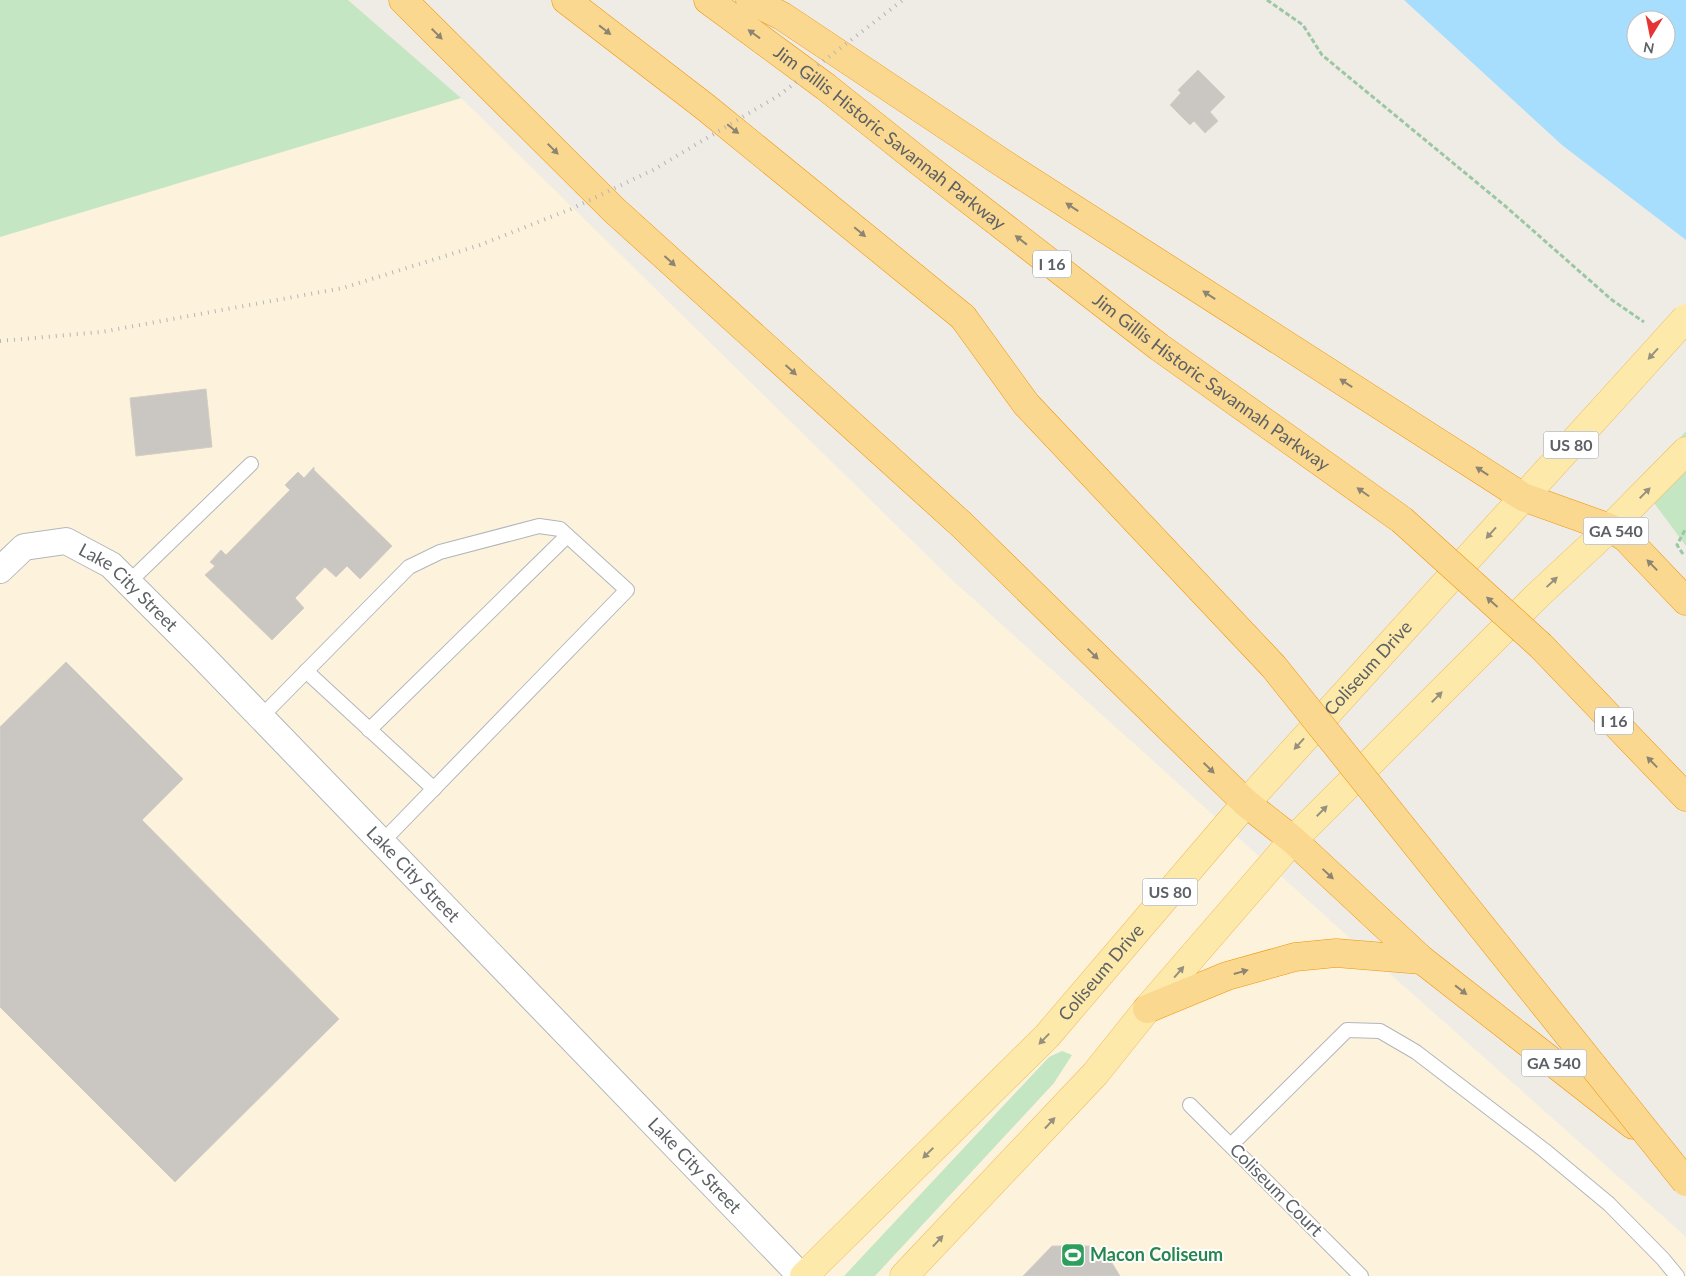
<svg xmlns="http://www.w3.org/2000/svg" width="1686" height="1276" viewBox="0 0 1686 1276" font-family="Lato,sans-serif">
	<style>
		.commercial { fill: #fdf3dc }
		.green { fill: #c5e6c2 }
		.water { fill: #a7defd; fill-rule: evenodd }
		.building { fill: #cac7c2; stroke: #d4cdc3 }
		.lines { fill: none; stroke-linecap: round; stroke-linejoin: round }
		.service-casing { stroke: #b2b6ba; stroke-width: 16 }
		.minor-casing { stroke: #b2b6ba; stroke-width: 28 }
		.primary-casing { stroke: #efbb5e; stroke-width: 29 }
		.motorway-casing { stroke: #f09404; stroke-width: 29 }
		.path { stroke: #9bc7a5; stroke-width: 3; stroke-dasharray: 5 2.5; stroke-linecap: butt }
		.service { stroke: #fff; stroke-width: 14 }
		.minor { stroke: #fff; stroke-width: 26 }
		.primary { stroke: #fdeaab; stroke-width: 28 }
		.motorway { stroke: #fbd890; stroke-width: 28 }
		.rail { stroke: #b3b4b5; stroke-width: 4; stroke-dasharray: 1 6; stroke-linecap: butt }
		.primary-bridge-casing { stroke: #efbb5e; stroke-width: 29; stroke-linecap: butt }
		.motorway-bridge-casing { stroke: #f09404; stroke-width: 29; stroke-linecap: butt }
		.primary-bridge { stroke: #fdeaab; stroke-width: 28 }
		.motorway-bridge { stroke: #fbd890; stroke-width: 28 }
		.oneway { fill: #8c8572 }
		.oneway2 { fill: #95917e }
		.labels { text-anchor: middle; stroke-width: 4; stroke-linejoin: round; paint-order: stroke }
		.shield { fill: #fff; stroke: #8e9093; stroke-width: 1 }
		.shield-label { font-size: 16px; font-weight: bold; fill: #5d6165 }
		.street-label { font-size: 18px; fill: #5d6165; stroke: #fff }
		.leisure-label { font-size: 18px; font-weight: bold; fill: #27864d; stroke: #fff; text-anchor: start }
	</style>
	<rect width="100%" height="100%" fill="#efece5"/>
	<path class="commercial" d="M461 98 950 578 1362 949 1686 1237V1276H0V237Z"/>
	<g class="green">
		<path d="M0 0H348L461 98 0 237Z"/>
		<path d="M1686 431V546L1640 484Z"/>
		<path d="M1062 1051 1072 1055 1054 1083 875 1276H844L1049 1057Z"/>
	</g>
	<path class="water" d="M1404 0H1686V240L1562 145ZM1636 20H1666V50H1636Z"/>
	<g class="building">
		<path d="M1198 70 1225 97 1210 112 1218 121 1205 133 1194 121 1190 125 1170 105 1181 93 1178 90Z"/>
		<path d="M206 389 212 447 136 456 130 398Z"/>
		<path d="M314 467V470L392 546 360 579 347 566 336 577 325 567 295 598 304 608 272 640 205 575 215 566 210 562 221 550 226 555 290 490 285 485 298 472 304 478Z"/>
		<path d="M66 662 183 779 142 820 339 1019 175 1182 0 1007V727Z"/>
		<path d="M1052 1246H1090L1112 1263 1120 1276H1023Z"/>
	</g>
	<g class="lines">
		<defs>
			<g id="service">
				<path d="M129 582 251 464"/>
				<path d="M306 671 434 789"/>
				<path d="M261 717 409 567 440 552 539 526 560 529 627 590 382 842"/>
				<path d="M369 730 567 536"/>
				<path d="M1190 1105 1361 1276"/>
				<path d="M1231 1145 1347 1030 1380 1031 1416 1052 1544 1150 1609 1204 1663 1259 1677 1276"/>
			</g>
			<g id="minor">
				<path id="s1" d="M0 570 24 547 66 541 111 565 200 654 801 1276"/>
			</g>
			<g id="primary">
				<path id="s2" d="M804 1276 1047 1036 1246 803 1619 392"/>
				<path d="M904 1276 1095 1074 1147 1009 1293 840 1538 595 1610 528 1686 451"/>
			</g>
			<g id="motorway">
				<path d="M403 0 614 210 962 525 1246 803 1293 840 1422 960 1633 1125"/>
				<path d="M566 0 704 106 963 317"/>
				<path id="s3" d="M708 0 826 87 920 162 1159 347 1402 520"/>
				<path d="M750 0 782 16 1001 162 1523 497 1610 528 1626 538 1686 601"/>
				<path d="M1541 646 1686 797"/>
				<path d="M1147 1009 1227 976 1295 957 1336 953 1422 960"/>
			</g>
		</defs>
		<use href="#service" class="service-casing"/>
		<use href="#minor" class="minor-casing"/>
		<use href="#primary" class="primary-casing"/>
		<use href="#motorway" class="motorway-casing"/>
		<g class="path">
			<path d="M1267 0 1303 25 1322 55 1504 205 1612 300 1644 322"/>
			<path d="M1683 554 1677 545 1686 528"/>
		</g>
		<use href="#service" class="service"/>
		<use href="#minor" class="minor"/>
		<use href="#primary" class="primary"/>
		<use href="#motorway" class="motorway"/>
		<path class="rail" d="M0 341 101 332 343 288 480 245 571 209 653 170 778 96 903 0"/>
		<defs>
			<path id="primary-bridge" d="M1619 392 1686 318"/>
			<g id="motorway-bridge">
				<path d="M963 317 1026 404 1274 667 1686 1182"/>
				<path d="M1402 520 1541 646"/>
			</g>
		</defs>
		<use href="#primary-bridge" class="primary-bridge-casing"/>
		<use href="#motorway-bridge" class="motorway-bridge-casing"/>
		<use href="#primary-bridge" class="primary-bridge"/>
		<use href="#motorway-bridge" class="motorway-bridge"/>
	</g>
	<defs><path id="oneway-solid" d="M-6-.8H1V-3.2L6.5 0L1 3.2V.8H-6Z" transform="scale(1.25)"/></defs>
	<g class="oneway">
		<use href="#oneway-solid" transform="translate(605 30) rotate(38)"/>
		<use href="#oneway-solid" transform="translate(437 34) rotate(45)"/>
		<use href="#oneway-solid" transform="translate(754 34) rotate(-144)"/>
		<use href="#oneway-solid" transform="translate(733 129) rotate(39)"/>
		<use href="#oneway-solid" transform="translate(553 149) rotate(45)"/>
		<use href="#oneway-solid" transform="translate(1072 207) rotate(-147)"/>
		<use href="#oneway-solid" transform="translate(860 232) rotate(40)"/>
		<use href="#oneway-solid" transform="translate(1021 240) rotate(-142)"/>
		<use href="#oneway-solid" transform="translate(670 261) rotate(42)"/>
		<use href="#oneway-solid" transform="translate(1209 295) rotate(-147)"/>
		<use href="#oneway-solid" transform="translate(791 370) rotate(42)"/>
		<use href="#oneway-solid" transform="translate(1346 383) rotate(-147)"/>
		<use href="#oneway-solid" transform="translate(1482 471) rotate(-147)"/>
		<use href="#oneway-solid" transform="translate(1363 492) rotate(-145)"/>
		<use href="#oneway-solid" transform="translate(1652 565) rotate(-134)"/>
		<use href="#oneway-solid" transform="translate(1492 602) rotate(-138)"/>
		<use href="#oneway-solid" transform="translate(1093 654) rotate(44)"/>
		<use href="#oneway-solid" transform="translate(1652 762) rotate(-134)"/>
		<use href="#oneway-solid" transform="translate(1209 768) rotate(44)"/>
		<use href="#oneway-solid" transform="translate(1328 874) rotate(43)"/>
		<use href="#oneway-solid" transform="translate(1241 972) rotate(-16)"/>
		<use href="#oneway-solid" transform="translate(1461 990) rotate(38)"/>
	</g>
	<g class="oneway2">
		<use href="#oneway-solid" transform="translate(1653 354) rotate(132)"/>
		<use href="#oneway-solid" transform="translate(1645 493) rotate(-45)"/>
		<use href="#oneway-solid" transform="translate(1491 533) rotate(132)"/>
		<use href="#oneway-solid" transform="translate(1552 582) rotate(-43)"/>
		<use href="#oneway-solid" transform="translate(1437 697) rotate(-45)"/>
		<use href="#oneway-solid" transform="translate(1299 744) rotate(132)"/>
		<use href="#oneway-solid" transform="translate(1322 811) rotate(-45)"/>
		<use href="#oneway-solid" transform="translate(1179 972) rotate(-49)"/>
		<use href="#oneway-solid" transform="translate(1044 1039) rotate(134)"/>
		<use href="#oneway-solid" transform="translate(1050 1123) rotate(-47)"/>
		<use href="#oneway-solid" transform="translate(928 1153) rotate(135)"/>
		<use href="#oneway-solid" transform="translate(938 1241) rotate(-47)"/>
	</g>
	<defs>
		<symbol id="stadium-square" viewBox="-11 -11 22 22"><rect x="-9" y="-9" width="18" height="18" rx="4" fill="#2e9e5b" stroke="#fff"/><path d="M0-5a6.5 5 0 1 0 0 10a6.5 5 0 1 0 0-10ZM-3.5-1.8h7v3.6h-7Z" fill="#fff"/></symbol>
	</defs>
	<g fill-rule="evenodd">
		<use href="#stadium-square" x="1059" y="1241" width="28" height="28"/>
	</g>
	<g class="labels">
		<g class="shield">
			<rect x="1033" y="250.5" width="38" height="27" rx="4"/>
			<rect x="1543.5" y="431.5" width="55" height="27" rx="4"/>
			<rect x="1583.5" y="517.5" width="65" height="27" rx="4"/>
			<rect x="1595" y="707.5" width="38" height="27" rx="4"/>
			<rect x="1142.5" y="878.5" width="55" height="27" rx="4"/>
			<rect x="1521.5" y="1049.5" width="65" height="27" rx="4"/>
		</g>
		<g class="shield-label">
			<text x="1052" y="270">I 16</text>
			<text x="1571" y="451">US 80</text>
			<text x="1616" y="537">GA 540</text>
			<text x="1614" y="727">I 16</text>
			<text x="1170" y="898">US 80</text>
			<text x="1554" y="1069">GA 540</text>
		</g>
		<g class="street-label">
			<text dy="6" stroke="none"><textPath href="#s3" startOffset="228">Jim Gillis Historic Savannah Parkway</textPath></text>
			<text dy="6" stroke="none"><textPath href="#s3" startOffset="632">Jim Gillis Historic Savannah Parkway</textPath></text>
			<text dy="6" stroke="none"><textPath href="#s1" startOffset="154">Lake City Street</textPath></text>
			<text dy="6" stroke="none"><textPath href="#s2" startOffset="830">Coliseum Drive</textPath></text>
			<text dy="6" stroke="none"><textPath href="#s1" startOffset="559">Lake City Street</textPath></text>
			<text dy="6" stroke="none"><textPath href="#s2" startOffset="425">Coliseum Drive</textPath></text>
			<text dy="6" stroke="none"><textPath href="#s1" startOffset="964">Lake City Street</textPath></text>
			<text transform="translate(1276 1190) rotate(45)" y="6">Coliseum Court</text>
		</g>
		<g class="leisure-label">
			<text x="1090" y="1261">Macon Coliseum</text>
		</g>
	</g>
	<g transform="translate(1651 35) rotate(190)"><circle r="24" fill="#ffffff" stroke="#bec0c1"/>
	<path d="M0-4L9 19L0 12L-9 19Z" fill="#e63434"/>
	<text y="-8" font-size="14" font-weight="bold" text-anchor="middle" fill="#5d6165">N</text>
	</g>
</svg>
